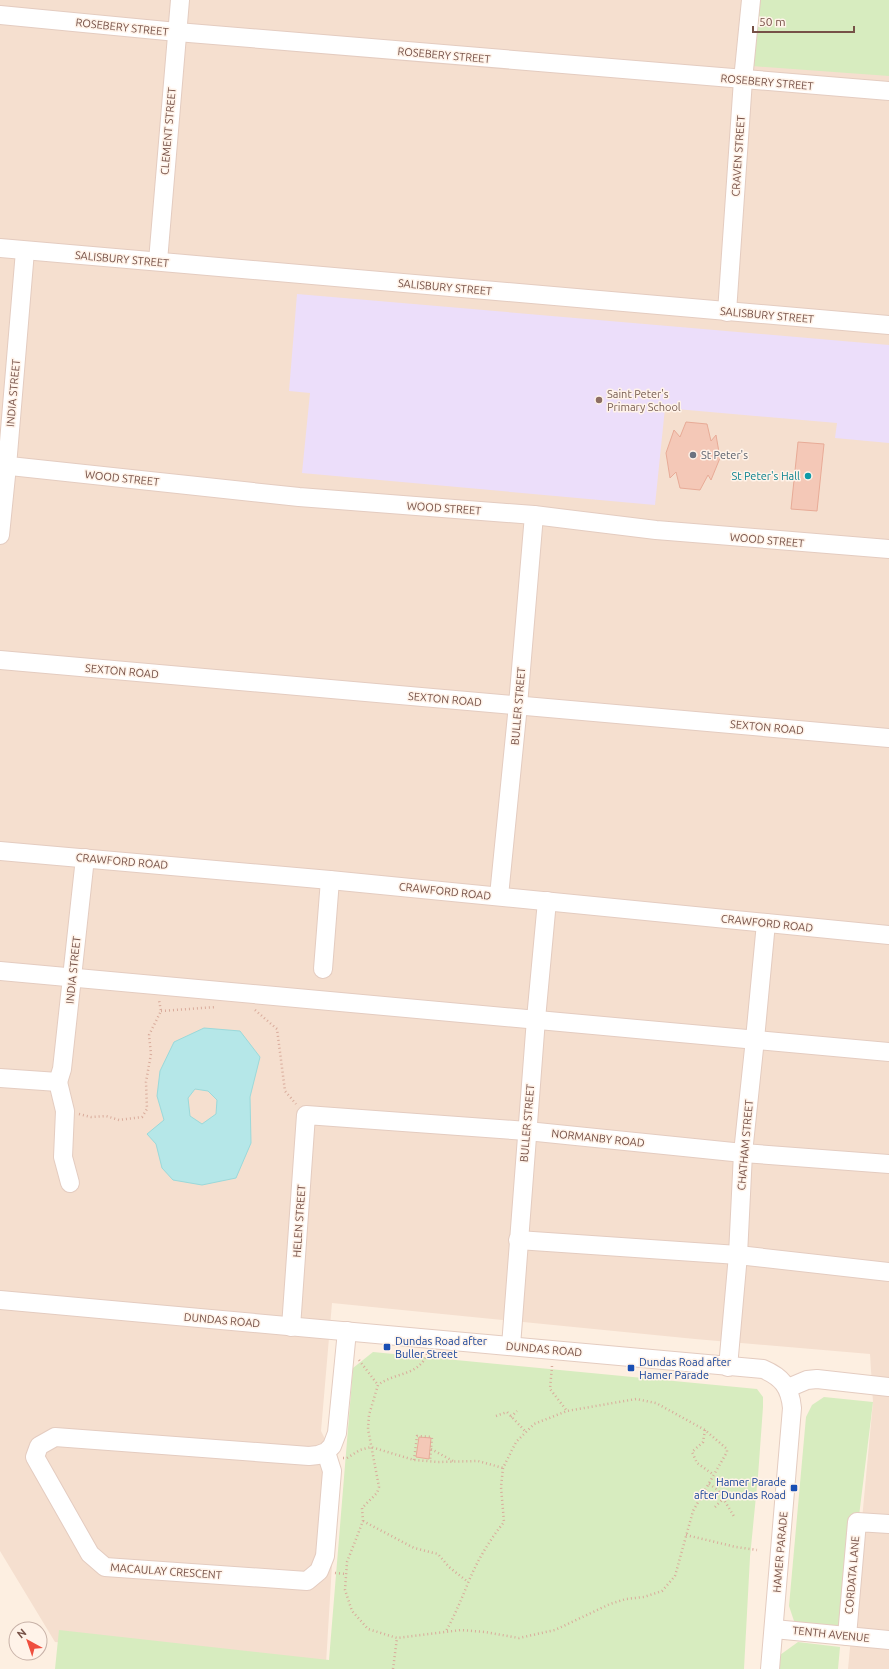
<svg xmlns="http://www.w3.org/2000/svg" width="889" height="1669" viewBox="0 0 889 1669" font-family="Ubuntu,sans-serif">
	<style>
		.residential { fill: #f5dfcf }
		.education { fill: #ecdefa }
		.green { fill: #d7ecbf }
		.water { fill: #b5e7e8; stroke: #9bd9da; fill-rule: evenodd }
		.building { fill: #f4c8b7; stroke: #e8ab97 }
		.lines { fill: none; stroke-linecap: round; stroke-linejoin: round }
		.minor-casing { stroke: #e4ccc0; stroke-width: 20 }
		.path { stroke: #d9ab9b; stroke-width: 2.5; stroke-dasharray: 1 3; stroke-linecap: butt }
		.minor { stroke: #fff; stroke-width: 18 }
		.education-dot { fill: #8d6e63; stroke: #fff3e9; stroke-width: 1.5 }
		.worship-dot { fill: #6b7280; stroke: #fff3e9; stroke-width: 1.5 }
		.culture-dot { fill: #0f9aa8; stroke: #fff3e9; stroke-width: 1.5 }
		.transit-dot { fill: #1a4fb4; stroke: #fff3e9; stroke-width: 1.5 }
		.labels { text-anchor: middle; stroke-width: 3; stroke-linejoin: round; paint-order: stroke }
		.street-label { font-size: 11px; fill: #765147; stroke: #fff3e9 }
		.education-label { font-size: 11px; fill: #785e54; stroke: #fff3e9; text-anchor: start }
		.worship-label { font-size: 11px; fill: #5b616d; stroke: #fff3e9; text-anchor: start }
		.culture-label { font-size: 11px; fill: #0d838f; stroke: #fff3e9; text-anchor: end }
		.transit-label { font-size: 11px; fill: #164399; stroke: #fff3e9; text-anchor: start }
	</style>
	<rect width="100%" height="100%" fill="#fdefe1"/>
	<path class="residential" d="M0 0H889V1669H848L873 1402 870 1354 695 1339 332 1303 321 1431 338 1465 326 1664 55 1642 0 1551Z"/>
	<path class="education" d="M297 294 889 345V443L835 438 837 423 665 408 655 505 302 473 310 393 289 391Z"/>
	<g class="green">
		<path d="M753 0H889V76L752 66Z"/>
		<path d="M373 1352 757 1389 763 1397V1407L758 1476 750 1557 744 1669H55L59 1630 329 1660 353 1368Z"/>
		<path d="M824 1397 873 1402 845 1630 795 1624 789 1606 806 1417 812 1405Z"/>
		<path d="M798 1642 840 1647 838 1669H778L780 1655Z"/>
	</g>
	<path class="water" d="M204 1028 240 1031 260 1057 250 1097 251 1143 236 1178 202 1185 173 1180 162 1168 156 1144 147 1134 164 1120 157 1096 160 1071 174 1042ZM195 1089 208 1091 217 1100 216 1114 202 1124 190 1116 188 1098Z"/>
	<g class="building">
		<path d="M686 422 707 424 711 441 716 435 720 458 711 480 708 475 700 490 680 488 676 472 670 478 666 453 674 430 680 437Z"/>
		<path d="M798 442 824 444 817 511 791 509Z"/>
		<path d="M419 1437 431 1438 429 1459 416 1457Z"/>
	</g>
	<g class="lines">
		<defs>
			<g id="minor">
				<path d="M0 15 177 32 889 91"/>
				<path d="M0 248 889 325"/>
				<path d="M158 261 180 0"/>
				<path d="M727 312 743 80 751 0"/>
				<path d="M0 465 299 497 534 515 656 530 889 549"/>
				<path d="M0 535 7 466 25 251"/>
				<path d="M0 660 889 738"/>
				<path d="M0 851 330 880 889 935"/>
				<path d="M499 896 518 705 534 515"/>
				<path d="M323 969 330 880"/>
				<path d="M0 971 889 1052"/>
				<path d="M0 1078 58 1082"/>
				<path d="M58 1082 62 1069 85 858"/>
				<path d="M58 1082 65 1111 63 1157 70 1183"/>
				<path d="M518 1240 738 1255 889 1272"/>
				<path d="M0 1300 763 1369C782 1377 790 1387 792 1408L770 1669"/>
				<path d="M291 1327 306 1115 527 1131 743 1153 889 1164"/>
				<path d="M511 1346 536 1019 547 901"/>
				<path d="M728 1367 738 1255 743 1153 755 1039 766 923"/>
				<path d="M788 1388 807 1380 817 1379 889 1387"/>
				<path d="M326 1452 318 1455 309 1456 55 1437 39 1446 35 1457 90 1554 105 1567 307 1581 319 1571 325 1556 332 1471 326 1452 332 1446 337 1433 347 1331"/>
				<path d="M774 1629 889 1640"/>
				<path d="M847 1636 857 1522 889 1524"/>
			</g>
		</defs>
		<use href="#minor" class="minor-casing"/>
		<g class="path">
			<path d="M255 1010 277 1029 285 1091 296 1104"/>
			<path d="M161 1011 216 1007"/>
			<path d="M79 1114 91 1117 106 1116 119 1120 142 1117 147 1109 146 1082 151 1054 149 1035 161 1011 159 1000"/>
			<path d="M427 1354C419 1376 395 1372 378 1385L369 1415 368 1429 379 1487 377 1493 362 1508 363 1521 347 1562 345 1590 352 1611 368 1629 397 1638 461 1630 485 1632 519 1638 555 1630 610 1604 626 1599 644 1597 662 1591 675 1576 693 1511 727 1452V1449L705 1430 656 1403 636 1399 567 1411 534 1424 516 1442 503 1468 501 1487 504 1522C489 1541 477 1561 468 1583 461 1600 455 1615 446 1631"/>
			<path d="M359 1360 378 1385"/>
			<path d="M552 1366 550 1389 567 1411"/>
			<path d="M496 1416 507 1412 526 1432"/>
			<path d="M511 1417 517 1411"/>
			<path d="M705 1430 703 1442 692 1452 697 1463 714 1475"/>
			<path d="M431 1449 453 1461"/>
			<path d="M343 1458H347L360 1450 371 1447 414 1460 438 1462 478 1461 503 1468"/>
			<path d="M414 1460 417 1436 432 1437 430 1461"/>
			<path d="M709 1484 718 1490 735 1518"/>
			<path d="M715 1507 723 1499"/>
			<path d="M363 1521 414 1548 438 1554 449 1567 468 1582"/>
			<path d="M686 1535 736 1547 757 1550"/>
			<path d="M335 1573 346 1574"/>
			<path d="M393 1669 397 1638"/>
		</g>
		<use href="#minor" class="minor"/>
	</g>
	<circle class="education-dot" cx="599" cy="400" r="4"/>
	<circle class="worship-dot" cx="693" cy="455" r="4"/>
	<circle class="culture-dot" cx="808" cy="476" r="4"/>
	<g class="transit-dot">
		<rect x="383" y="1343" width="8" height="8" rx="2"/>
		<rect x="627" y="1364" width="8" height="8" rx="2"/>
		<rect x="790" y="1484" width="8" height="8" rx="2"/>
	</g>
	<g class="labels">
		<g class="street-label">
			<text transform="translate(122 27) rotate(6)" y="4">ROSEBERY STREET</text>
			<text transform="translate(444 55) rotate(5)" y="4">ROSEBERY STREET</text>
			<text transform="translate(767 82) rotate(5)" y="4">ROSEBERY STREET</text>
			<text transform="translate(168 131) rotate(-85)" y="4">CLEMENT STREET</text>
			<text transform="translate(738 156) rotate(-86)" y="4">CRAVEN STREET</text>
			<text transform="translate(122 259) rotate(5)" y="4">SALISBURY STREET</text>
			<text transform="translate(445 287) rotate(5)" y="4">SALISBURY STREET</text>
			<text transform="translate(767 315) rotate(5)" y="4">SALISBURY STREET</text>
			<text transform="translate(13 393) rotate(-85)" y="4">INDIA STREET</text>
			<text transform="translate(122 478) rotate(6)" y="4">WOOD STREET</text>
			<text transform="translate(444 508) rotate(4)" y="4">WOOD STREET</text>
			<text transform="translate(767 540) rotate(5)" y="4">WOOD STREET</text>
			<text transform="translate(122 671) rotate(5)" y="4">SEXTON ROAD</text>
			<text transform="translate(445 699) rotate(5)" y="4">SEXTON ROAD</text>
			<text transform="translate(518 706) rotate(-85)" y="4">BULLER STREET</text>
			<text transform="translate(767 727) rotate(5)" y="4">SEXTON ROAD</text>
			<text transform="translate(122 861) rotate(5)" y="4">CRAWFORD ROAD</text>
			<text transform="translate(445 891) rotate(6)" y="4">CRAWFORD ROAD</text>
			<text transform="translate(767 923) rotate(6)" y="4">CRAWFORD ROAD</text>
			<text transform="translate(73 970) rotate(-84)" y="4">INDIA STREET</text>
			<text transform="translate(527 1123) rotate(-85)" y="4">BULLER STREET</text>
			<text transform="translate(598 1138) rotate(6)" y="4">NORMANBY ROAD</text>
			<text transform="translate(745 1145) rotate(-85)" y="4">CHATHAM STREET</text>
			<text transform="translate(299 1221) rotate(-86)" y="4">HELEN STREET</text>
			<text transform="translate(222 1320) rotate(5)" y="4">DUNDAS ROAD</text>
			<text transform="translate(544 1349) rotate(5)" y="4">DUNDAS ROAD</text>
			<text transform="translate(780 1552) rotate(-85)" y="4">HAMER PARADE</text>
			<text transform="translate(166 1571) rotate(4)" y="4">MACAULAY CRESCENT</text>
			<text transform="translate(852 1575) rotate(-85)" y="4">CORDATA LANE</text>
			<text transform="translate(831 1634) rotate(6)" y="4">TENTH AVENUE</text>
		</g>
		<g class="education-label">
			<text x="607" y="398">Saint Peter's<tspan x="607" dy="13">Primary School</tspan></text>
		</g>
		<g class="worship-label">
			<text x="701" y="459">St Peter's</text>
		</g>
		<g class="culture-label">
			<text x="800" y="480">St Peter's Hall</text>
		</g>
		<g class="transit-label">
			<text x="395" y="1345">Dundas Road after<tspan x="395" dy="13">Buller Street</tspan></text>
			<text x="639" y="1366">Dundas Road after<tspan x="639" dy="13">Hamer Parade</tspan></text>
			<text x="786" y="1486" text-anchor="end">Hamer Parade<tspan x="786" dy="13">after Dundas Road</tspan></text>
		</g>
	</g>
	<g transform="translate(28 1641) rotate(320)"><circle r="19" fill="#fff3e9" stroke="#c8b2a8"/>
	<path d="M0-3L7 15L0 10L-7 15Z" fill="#ef4f3f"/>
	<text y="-6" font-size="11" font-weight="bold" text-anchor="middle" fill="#765147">N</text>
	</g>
	<path d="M753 26v6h101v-6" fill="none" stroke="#765147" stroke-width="2"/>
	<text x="759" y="26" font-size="12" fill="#765147" stroke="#fff3e9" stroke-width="3" paint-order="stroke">50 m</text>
</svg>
